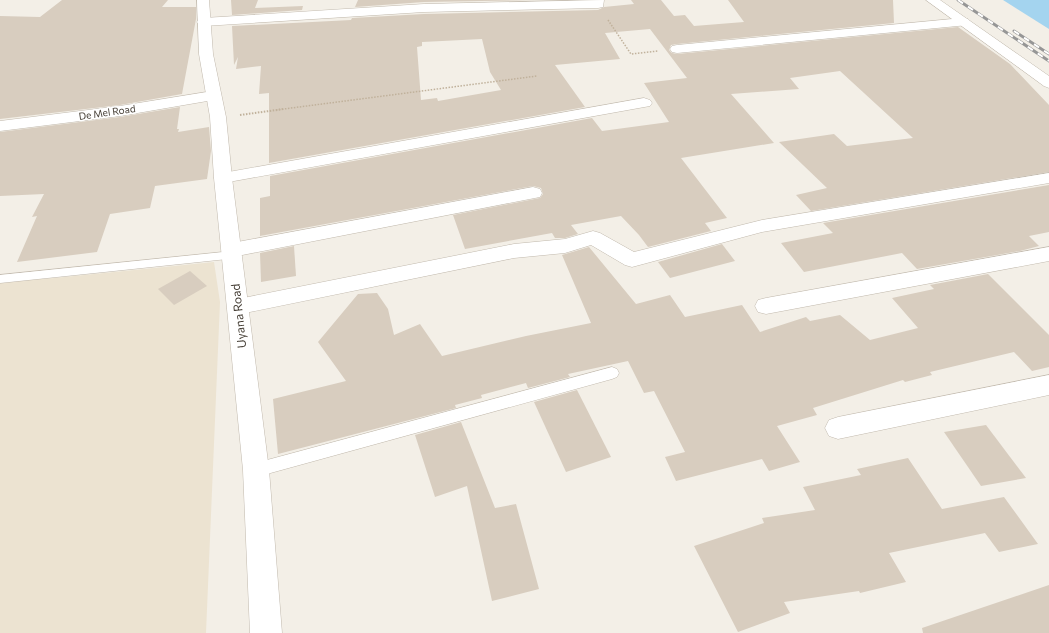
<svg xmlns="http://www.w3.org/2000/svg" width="1049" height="633" viewBox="0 0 1049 633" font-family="Commissioner,sans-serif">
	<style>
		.education { fill: #ece3d1 }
		.water { fill: #a4d4ef }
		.building { fill: #d8cdbf; fill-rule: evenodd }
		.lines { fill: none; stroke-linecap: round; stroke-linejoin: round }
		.service-casing { stroke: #c1b9ad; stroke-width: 1 }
		.minor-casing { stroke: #c1b9ad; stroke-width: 1 }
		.tertiary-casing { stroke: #c1b9ad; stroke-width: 1 }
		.path-far1 { stroke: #c0b19b; stroke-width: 1.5; stroke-dasharray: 1.5 1.5; stroke-linecap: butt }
		.path { stroke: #c0b19b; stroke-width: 2; stroke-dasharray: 1.5 1.5; stroke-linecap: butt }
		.service { fill: #fff; fill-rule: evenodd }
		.minor { fill: #fff; fill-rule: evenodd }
		.tertiary { fill: #fff; fill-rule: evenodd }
		.rail-casing { stroke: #969696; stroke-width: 3 }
		.rail { stroke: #fff; stroke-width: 2; stroke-dasharray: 6; stroke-linecap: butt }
		.labels { text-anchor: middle; stroke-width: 3; stroke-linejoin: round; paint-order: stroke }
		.far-street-label { font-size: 10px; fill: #463f36; stroke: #fff }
		.street-label { font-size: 12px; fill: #463f36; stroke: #fff }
	</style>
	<rect width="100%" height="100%" fill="#f3efe7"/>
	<path class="education" d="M214 262 220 302 206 633H0V282L54 278Z"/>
	<path class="water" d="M1003 0H1049V29Z"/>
	<g class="building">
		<path d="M62 0H168L162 7H196V19L182 94 120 105 0 119V16L40 17Z"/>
		<path d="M231 0H258L255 8 303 6 302 10 232 15Z"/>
		<path d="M358 0H536L424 2 355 7Z"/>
		<path d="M631 0H661L674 16 685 15 694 26 744 22 728 0H893L894 23 677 44 671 45 669 50 672 53 677 54 958 27 1010 64 1049 105V172L811 211 796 195 827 188 779 142 834 134 847 146 913 138 840 71 790 78 799 89 731 94 774 143 681 158 727 218 705 223 711 231 648 247 639 235 621 216 571 225 578 234 565 238H555L552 233 465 249 453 215 540 198 543 194 541 188 533 186 260 236V198L270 196V176L592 118 602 131 669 122 644 83 687 78 650 29 605 33 620 59 555 65 585 107 269 163V93L259 94 261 66 236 69 238 57 234 65 232 26 351 20 352 18 424 14 598 10 604 7 634 4ZM482 39 490 72 501 90 438 101 437 98 421 100 417 47 422 46V42Z"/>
		<path d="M180 107 177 129H179L178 132 209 127 211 151 207 179 155 186 150 208 110 214 97 252 17 262 37 216 32 217 44 194 0 196V132L120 117Z"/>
		<path d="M1049 185V232L1029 236 1039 246 1020 251 917 269 902 253 804 272 781 243 833 233 823 223Z"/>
		<path d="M722 244 735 261 670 278 658 262Z"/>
		<path d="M294 246 296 276 261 282 260 253Z"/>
		<path d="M589 247 636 304 670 295 685 317 742 305 760 332 806 317 810 321 840 315 870 340 918 328 892 298 934 289 930 285 988 274 1049 335V367L1032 371 1014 352 930 372 932 375 905 382 903 380 813 408 817 415 777 426 800 462 769 471 762 459 676 481 665 457 685 452 654 391 644 393 628 361 568 374 570 377 528 388 526 383 481 395 482 398 455 405 456 408 278 454 273 399 346 381 318 342 358 294 377 293 388 309 394 335 420 324 442 356 526 336 591 323 562 255Z"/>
		<path d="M190 271 207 286 174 305 158 289Z"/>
		<path d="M577 390 611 457 566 472 534 402Z"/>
		<path d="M461 422 495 508 516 504 539 589 492 601 467 486 435 497 415 435Z"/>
		<path d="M986 425 1026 478 981 486 944 432Z"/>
		<path d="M908 458 942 509 1004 497 1038 544 999 552 985 533 889 553 906 582 860 593 859 591 784 602 790 613 738 632 694 546 764 523 762 518 815 510 803 487 861 475 857 469Z"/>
		<path d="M1049 585V633H923L922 628Z"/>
	</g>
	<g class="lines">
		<defs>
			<g id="service">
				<path d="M233 251 237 252 239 255 237 258 0 283V275Z"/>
				<path d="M612 367 617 369 619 373 617 377 612 379 256 477 250 475 248 470 250 465 256 463Z"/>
			</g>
			<g id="minor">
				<path d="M604 0 603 7 598 8 424 12 204 26 199 25 197 22 199 19 204 18 424 4Z"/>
				<path d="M963 18 968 19 970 22 968 25 677 53 672 52 670 49 672 46 677 45Z"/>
				<path d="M213 91 219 93 221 96 219 99 120 116 0 131V121L120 106Z"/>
				<path d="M644 98 650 100 652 103 650 106 223 183 217 182 214 178 217 174 223 173Z"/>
				<path d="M1049 173V183L762 232 632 267 625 265 591 245 565 253 514 258 240 314 232 312 227 304 230 298 238 296 243 298 514 244 565 239 593 231 600 233 634 252 762 220Z"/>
				<path d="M533 187 540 189 542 193 540 197 232 257 225 255 222 250 225 245 232 243Z"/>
				<path d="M1049 247V261L766 314 758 312 755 306 758 300 766 298Z"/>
				<path d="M1049 375V395L838 439 829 436 825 428 829 420 838 417Z"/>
			</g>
			<g id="tertiary">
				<path d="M197 0H209L213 54 226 117 232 178 269 470 282 633H250L243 470 214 178 210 117 199 54Z"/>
				<path d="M926 0H940L1049 76V88L1044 86Z"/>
			</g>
		</defs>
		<use href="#service" class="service-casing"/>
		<use href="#minor" class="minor-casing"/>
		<use href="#tertiary" class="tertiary-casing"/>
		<g class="path-far1">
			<path d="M608 20 631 54 658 51"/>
			<path d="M276 110 537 76"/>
		</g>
		<path class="path" d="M240 115 284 109"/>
		<use href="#service" class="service"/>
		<use href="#minor" class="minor"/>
		<use href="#tertiary" class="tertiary"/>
		<defs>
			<g id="rail">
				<path d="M958 0 1049 61"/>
				<path d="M1014 31 1049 54"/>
			</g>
		</defs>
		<use href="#rail" class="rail-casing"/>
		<use href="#rail" class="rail"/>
	</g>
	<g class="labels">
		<g class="far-street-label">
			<text transform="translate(107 112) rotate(-8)" y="4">De Mel Road</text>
		</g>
		<g class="street-label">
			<text transform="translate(239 316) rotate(-96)" y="4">Uyana Road</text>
		</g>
	</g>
</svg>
